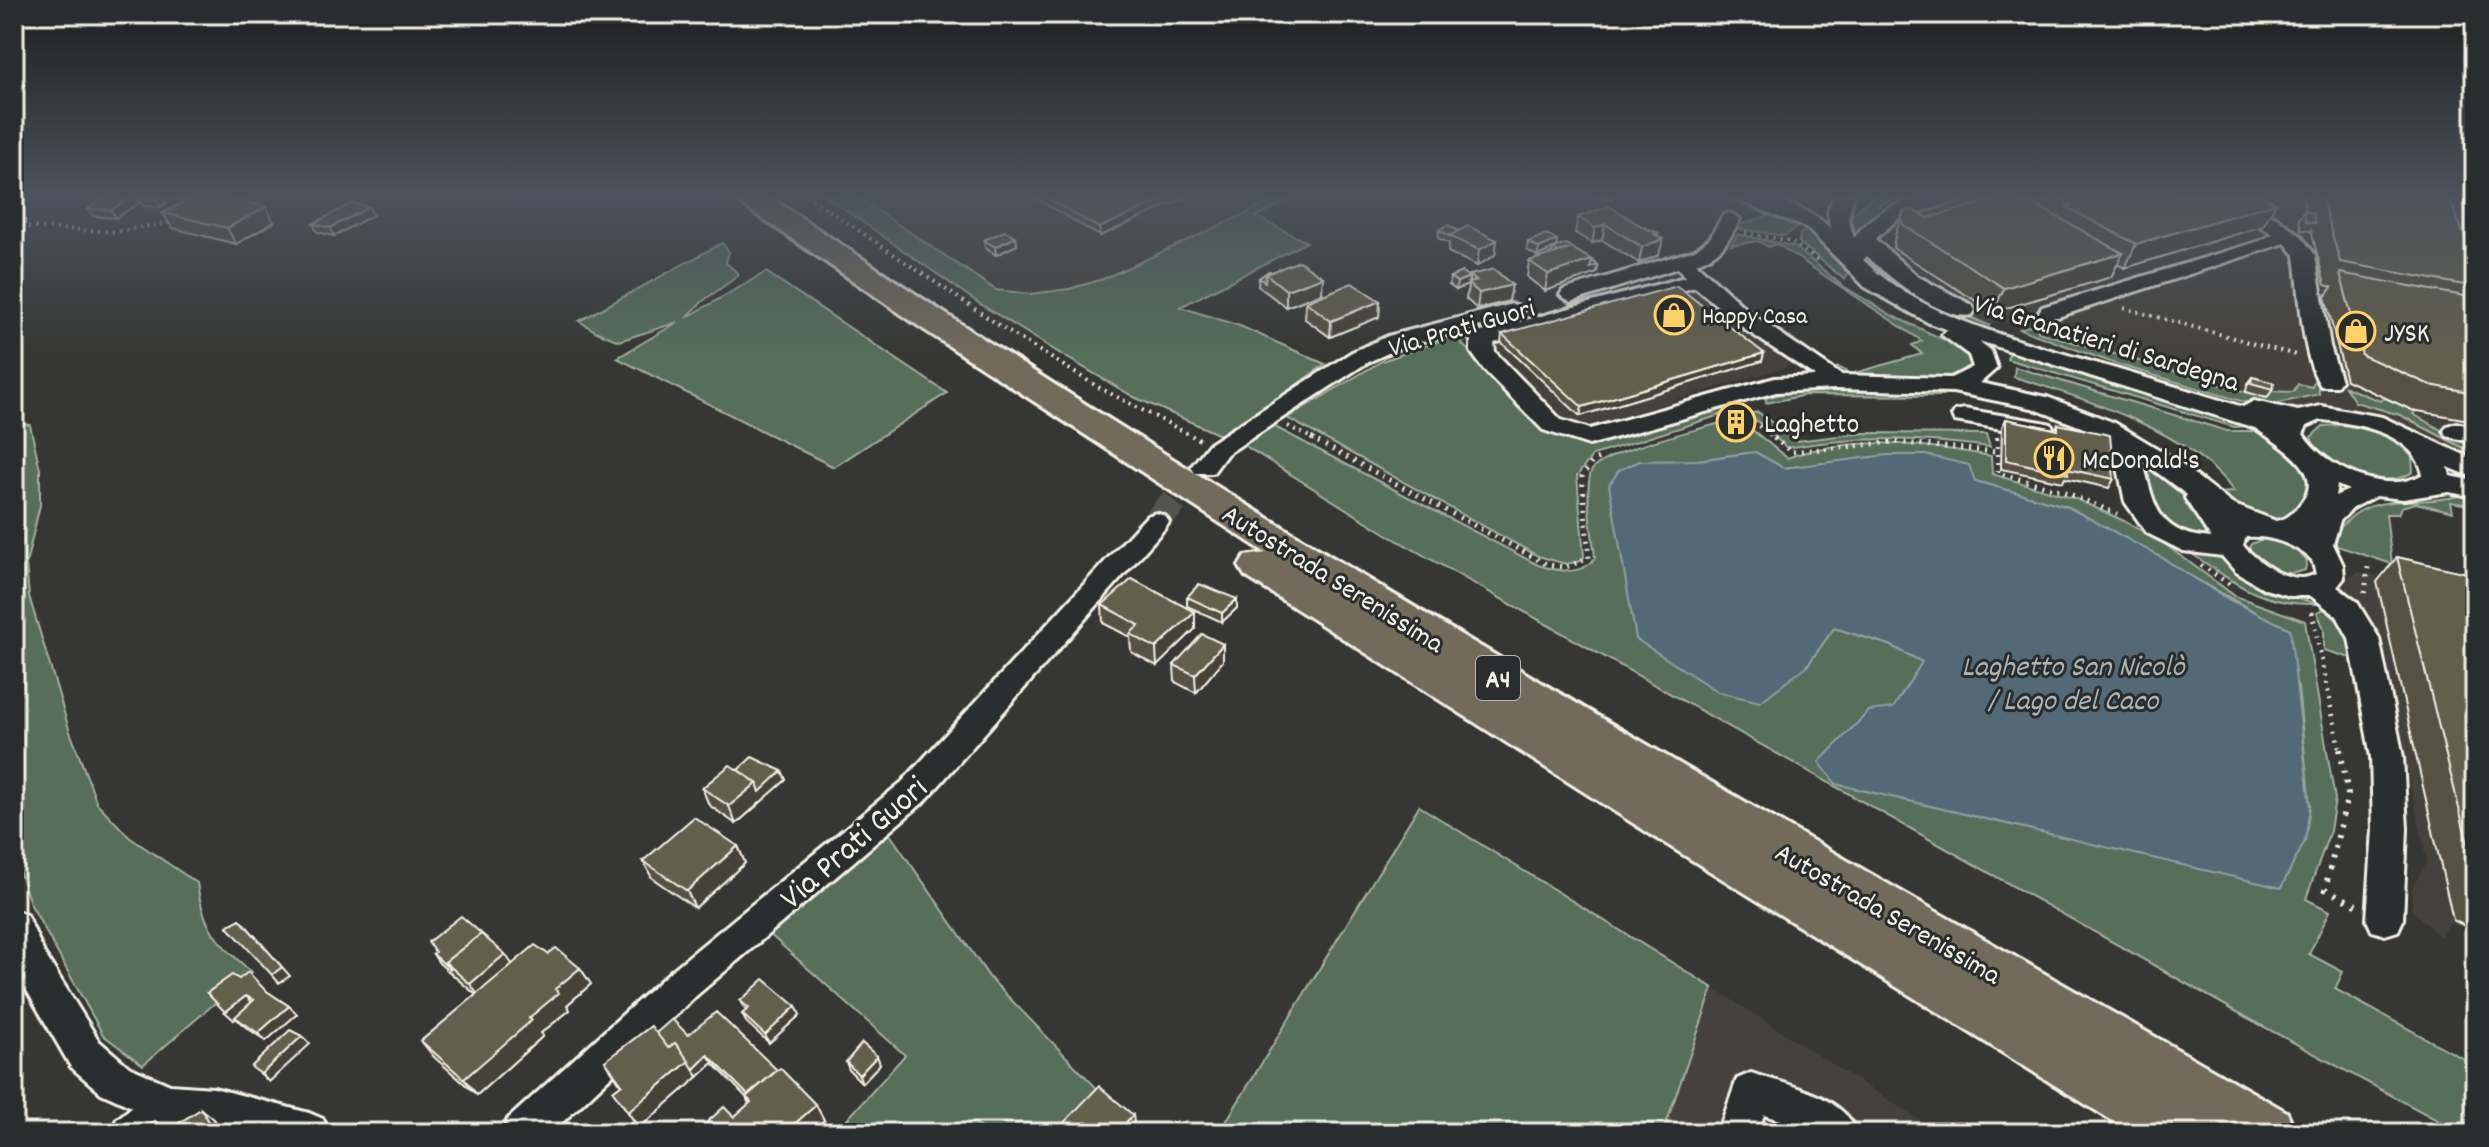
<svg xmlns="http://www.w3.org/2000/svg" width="2489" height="1147" viewBox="0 0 2489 1147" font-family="Dekko,sans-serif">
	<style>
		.built { fill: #44433c }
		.green { fill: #566e5a; stroke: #a5b0a1; stroke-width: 2; fill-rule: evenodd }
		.water { fill: #526976; stroke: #939fa4; stroke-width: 2 }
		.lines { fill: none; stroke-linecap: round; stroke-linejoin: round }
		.minor-tunnel { stroke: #52534f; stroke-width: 28; stroke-dasharray: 28 14; stroke-linecap: butt }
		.minor-casing { stroke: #f4f1e8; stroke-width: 6 }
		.highway-casing { stroke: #f4f1e8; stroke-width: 6 }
		.path-far2 { stroke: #f4f1e8; stroke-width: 4; stroke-dasharray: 2 5; stroke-linecap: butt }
		.path-far1 { stroke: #f4f1e8; stroke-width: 5; stroke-dasharray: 2 6; stroke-linecap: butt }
		.path { stroke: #f4f1e8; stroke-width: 6; stroke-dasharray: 3 8; stroke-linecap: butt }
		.minor { fill: #2a2d2e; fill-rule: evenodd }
		.highway { fill: #726b5a; fill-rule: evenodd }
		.wall { fill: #565143; stroke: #f4f1e8; stroke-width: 2 }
		.shaded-wall { fill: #464237; stroke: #f4f1e8; stroke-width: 2 }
		.building { fill: #645e4e; stroke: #f4f1e8; stroke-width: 2 }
		.labels { text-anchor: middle; stroke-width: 6; stroke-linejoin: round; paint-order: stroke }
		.far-poi-label { font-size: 24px; fill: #f4f1e8; stroke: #2a2d2e; text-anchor: start }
		.shield { fill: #2a2d2e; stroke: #b7b6b0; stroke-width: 2 }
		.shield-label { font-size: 26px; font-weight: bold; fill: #f4f1e8 }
		.street-label { font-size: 28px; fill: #f4f1e8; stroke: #2a2d2e }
		.poi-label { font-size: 28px; fill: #f4f1e8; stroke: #2a2d2e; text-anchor: start }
		.water-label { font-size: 30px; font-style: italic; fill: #abb4b5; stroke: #2a2d2e }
		.near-street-label { font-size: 34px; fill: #f4f1e8; stroke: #2a2d2e }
	</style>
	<rect width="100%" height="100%" fill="#363734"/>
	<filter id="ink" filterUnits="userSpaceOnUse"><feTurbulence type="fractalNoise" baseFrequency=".0125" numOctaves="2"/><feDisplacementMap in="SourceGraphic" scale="16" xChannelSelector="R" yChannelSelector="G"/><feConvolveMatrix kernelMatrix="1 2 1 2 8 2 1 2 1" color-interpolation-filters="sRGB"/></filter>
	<g filter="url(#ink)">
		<g class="built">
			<path d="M854 195H1286L1103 279 1069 289 1031 294 997 290Z"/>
			<path d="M1874 195H2475V462L2375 415 2317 404 2290 410 2261 407 2116 364 1999 320 1990 326 1961 315 1898 283 1873 264 1851 216Z"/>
			<path d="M1693 288 1786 355 1783 359 1792 365 1599 423 1575 426 1561 420 1498 361 1494 349 1501 342Z"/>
			<path d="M2359 572 2475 598V935L2450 923 2440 937 2412 910V888L2427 862 2379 638 2342 586 2344 579Z"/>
			<path d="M1713 988 1940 1133H1663Z"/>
		</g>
		<g class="green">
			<path d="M824 195H854L996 290 1031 294 1069 289 1103 279 1286 195H1299L1256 217 1307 242 1180 307 1240 326 1325 364 1225 437 1134 397 1064 356 977 302Z"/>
			<path d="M1874 195H1906L1877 205 1889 212 1868 223 1857 235 1941 303 1990 326C1949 310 1883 286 1856 248 1852 242 1849 233 1846 225L1851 216Z"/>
			<path d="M1770 215 1800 226 1784 236 1740 229 1742 224Z"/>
			<path d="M1806 230 1848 272 1845 280 1799 242 1800 234Z"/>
			<path d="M1738 234 1795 247 1843 286 1891 315 1966 350 1973 361 1969 370 1960 376 1857 377 1834 370 1838 367 1851 374 1922 354 1912 345 1922 341 1777 244 1768 247 1758 241 1731 245Z"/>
			<path d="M722 243 729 252 726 263 738 273V276L703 301 686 318 766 272 947 393 834 467 617 358 678 322 619 341 597 332 579 321Z"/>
			<path d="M2038 323V332L2267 398 2269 391 2293 392 2298 384 2312 387 2317 372 2319 394 2261 407 2116 364 2020 329Z"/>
			<path d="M1485 331 1461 343 1542 427 1567 440 1607 442 1725 406 1730 412 1593 455 1577 476 1584 557 1581 561 1566 564 1538 556 1287 418 1382 361 1440 341 1437 337Z"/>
			<path d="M2010 352 2250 423 2252 426 2234 427 2007 359Z"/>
			<path d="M2015 367 2227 431H2264L2308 473 2312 491 2286 522 2249 515 2214 493 2234 492C2193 432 2081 397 2014 377Z"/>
			<path d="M2345 387 2380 401 2385 398 2412 410 2415 412 2413 414 2475 449V454L2400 415 2355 402Z"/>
			<path d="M1927 390 1944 396 1806 395 1766 403V398L1791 391Z"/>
			<path d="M1758 412 1796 441 1864 433 1986 434 1990 447C1920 438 1857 435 1787 448L1749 414Z"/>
			<path d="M1728 421 1734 426 1745 424 1787 458C1853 434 1924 444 1991 456L1992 474 2076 499 2122 520 2162 542 2235 596 2305 621 2335 799 2330 831 2306 899 2330 911 2309 954 2343 972 2335 989 2475 1065V1133H2461L2246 1017 1393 538 1242 444 1273 426 1538 565C1557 571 1581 577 1595 558 1593 536 1584 492 1591 472 1598 452 1704 428 1728 421ZM1746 453 1779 474 1784 468 1887 456 2068 507 2269 620 2298 688 2310 807 1893 709 1923 661 1890 645 1834 628 1807 666 1698 460Z"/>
			<path d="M14 422 30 425 40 469V505L26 564 29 596 69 729 97 803 129 837 197 883C204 932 217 940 251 972L143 1065 103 1035 30 903 14 856Z"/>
			<path d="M2341 425C2367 428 2395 436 2412 457L2413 472C2386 491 2319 470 2311 437L2323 426Z"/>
			<path d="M2141 459 2191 503 2211 532 2209 536 2195 538 2159 521Z"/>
			<path d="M2122 460 2132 506 2189 548 2224 559 2250 582 2317 604C2250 605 2229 576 2178 545 2165 537 2139 528 2132 515 2123 500 2124 477 2122 460Z"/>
			<path d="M2459 496H2475V506L2451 502 2453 512 2416 503 2401 507 2398 514H2386L2392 564 2337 546 2333 537C2369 486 2405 509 2459 496Z"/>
			<path d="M2263 539C2281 541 2296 547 2307 561L2305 570C2285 578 2257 568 2249 548L2251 544Z"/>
			<path d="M2324 609 2347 629 2356 653 2351 658 2324 650V629L2317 612Z"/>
			<path d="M1419 806 1713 988 1663 1133H1219Z"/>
			<path d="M887 830 990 978 1140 1133H987L978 1125 970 1133H835L905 1055 767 932Z"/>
		</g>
		<path class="water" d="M1755 452 1784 468 1887 455H1926L1969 465 1975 481 2068 507 2161 557 2226 598 2290 629 2310 807 2305 841 2281 888 1836 784 1819 762 1869 711 1893 708 1922 662 1890 645 1834 628 1807 666 1760 702 1718 692 1636 639 1609 485 1619 470 1640 461 1698 460Z"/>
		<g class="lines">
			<path class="minor-tunnel" d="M1156 522 1204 467"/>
			<defs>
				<g id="minor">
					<path d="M1732 195C1764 195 1807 205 1830 228L1828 211 1834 195H1854L1848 219 1854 238C1881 200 1923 195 1967 195L1964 199 1899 218 1875 239 1917 276 1972 305 1975 310 1972 315C1944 322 1886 275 1867 256L1863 260C1919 315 2004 336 2078 358 2133 374 2188 390 2243 407L2254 401 2298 411 2321 406 2382 417 2475 460V478L2448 467 2450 476 2475 481V497L2449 492 2403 499 2376 496 2353 508 2340 521 2333 544 2343 565 2344 578 2337 587 2357 602 2379 638 2403 757 2407 829 2403 920 2398 931 2385 935 2372 931 2367 920 2373 829 2371 757 2349 638 2337 616 2311 596H2290L2265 589 2236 572 2222 556 2183 551 2147 533 2125 502 2116 458 2094 443 2102 436 2097 433 2032 408 1953 392 1835 389 1776 392 1589 445 1543 430 1484 370 1471 352V339L1474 334 1685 277 1678 268 1571 302 1560 295 1563 290 1695 250 1710 238 1723 215 1730 213 1740 219C1729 241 1720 255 1696 263L1749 312 1841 375 1951 378 1973 367 1969 355 1942 335 1948 330 1929 323 1865 287 1807 228 1735 199ZM1695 287 1746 330 1815 376 1775 378 1590 429 1561 420 1495 352 1494 343ZM1979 341 2255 428C2279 445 2328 471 2301 503 2293 513 2288 519 2276 521L2232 504 2173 458 2115 423 2047 397 1980 383 1997 368 1991 351ZM2321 420C2357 423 2414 433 2423 474 2386 497 2325 468 2303 434L2307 426ZM2143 462 2187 495 2185 498 2211 538C2156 534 2154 504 2143 462ZM2337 485 2349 490 2335 496ZM2246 537C2270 535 2294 544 2312 560L2316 574C2292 587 2263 565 2246 549L2243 545Z"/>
					<path d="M2202 195H2228L2276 217 2301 236 2315 255 2330 346 2341 381 2337 386H2321C2301 357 2300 291 2295 255L2285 243 2058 317H2042L2039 312 2042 307 2260 241 2273 234Z"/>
					<path d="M1512 304 1520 306 1523 311 1520 316 1404 346 1368 362 1227 454 1213 473H1195L1191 467 1209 444 1352 352 1388 336Z"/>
					<path d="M1964 409 2042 422 2051 424 2054 429 2051 434 2042 436 1955 421 1952 416 1955 411Z"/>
					<path d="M2456 423 2475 427V443L2447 436 2444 431 2447 426Z"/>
					<path d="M1156 513 1165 516 1169 522 1165 528 926 800 697 995 551 1133H502L508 1119 671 971 902 782 1147 516Z"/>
					<path d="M14 910 27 915 44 953 99 1041 129 1067 170 1085 214 1088 309 1113 323 1119 329 1133H238L214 1126 174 1124 163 1133H111L117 1119 132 1107 101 1093 71 1067 14 968Z"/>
					<path d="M1751 1073C1787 1085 1842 1095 1858 1133H1804L1792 1124 1764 1115 1758 1133H1718L1737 1079Z"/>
				</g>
				<path id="highway" d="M732 195H767C888 276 1009 357 1133 434 1511 672 1900 891 2287 1112L2296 1133H2132L1650 834 1245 576 1239 566 1245 556 1266 553 920 327 737 201Z"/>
			</defs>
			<use href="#minor" class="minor-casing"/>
			<use href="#highway" class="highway-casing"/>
			<g class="path-far2">
				<path d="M806 195 1009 332 1098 387 1200 440"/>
				<path d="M14 226 114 232 172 222"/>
				<path d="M1745 233 1791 241 1820 262"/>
				<path d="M2124 308 2296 355"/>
				<path d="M1742 413 1776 440"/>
				<path d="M1288 426 1315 440"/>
				<path d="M1997 437V440"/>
			</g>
			<g class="path-far1">
				<path d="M1197 438 1200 440"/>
				<path d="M1311 438 1548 565 1566 567 1589 558 1582 476 1592 462 1602 456"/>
				<path d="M1774 438 1791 452 1894 442 1996 452"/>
				<path d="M1997 438 1998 473 2060 490 2117 514"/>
				<path d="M2201 565 2229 584"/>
				<path d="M2365 593 2368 567"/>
				<path d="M2312 612 2340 751"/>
			</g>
			<path class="path" d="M2340 749 2348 795 2325 889 2356 905"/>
			<use href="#minor" class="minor"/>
			<use href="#highway" class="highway"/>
		</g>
		<g class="wall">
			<path d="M81 195H162L167 203 161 207 143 206 140 202 116 218 93 216 88 209 101 200 99 195 94 198 83 197Z"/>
			<path d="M169 195H215L274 222 236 244 172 228 163 213 186 201 171 198Z"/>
			<path d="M1030 195H1191L1100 236Z"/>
			<path d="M1595 195H1613L1612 199 1595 197Z"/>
			<path d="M2030 195H2261L2276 203 2263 226 2125 268 2117 264 2111 277 1993 312 1893 248 1895 235 1903 212 1920 214 2026 205Z"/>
			<path d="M2305 195H2458L2475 229V421L2412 410 2346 380 2325 297 2332 287 2325 285 2311 230 2310 231 2301 230 2299 219 2304 211H2306L2303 199Z"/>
			<path d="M369 207 373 215 334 236 317 232 313 224Z"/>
			<path d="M1578 217 1643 227 1658 233 1659 255 1639 263 1602 240 1592 243 1575 233Z"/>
			<path d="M1439 230 1459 231 1497 240 1495 255 1477 266 1448 252 1449 243 1438 238Z"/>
			<path d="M1016 237 1017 245 996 255 985 248 984 240Z"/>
			<path d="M1557 240 1556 247 1598 265 1597 273 1545 291 1527 277 1529 261 1552 254 1553 249 1537 256 1527 250 1528 242Z"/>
			<path d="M1269 271 1322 293 1286 307 1258 286 1259 278Z"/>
			<path d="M1470 275 1509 301 1477 309 1466 299Z"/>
			<path d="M1450 277H1469L1468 285 1456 290 1449 285Z"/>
			<path d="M1380 301 1379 317 1330 337 1305 319 1306 302Z"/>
			<path d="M1502 334 1764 353 1762 361 1580 416 1501 342Z"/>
			<path d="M2253 377 2273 389 2267 398 2246 392 2247 385Z"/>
			<path d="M1730 412 1745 424 1734 427 1728 421Z"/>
			<path d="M2006 419 2055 429 2058 424 2114 479 2109 488 2065 478 2063 482 2001 469 2002 427Z"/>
			<path d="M2397 557 2475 575V931L2453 920 2377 582Z"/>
			<path d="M1187 597 1237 599V608L1222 622 1187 606Z"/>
			<path d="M1102 605 1195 629 1157 666 1131 652 1130 637 1103 623Z"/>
			<path d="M1223 644V661L1196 693 1175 682 1174 665Z"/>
			<path d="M738 770 782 771 786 780 736 824 709 805 702 788Z"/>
			<path d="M738 846 745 863 695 908 652 878 643 861Z"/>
			<path d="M433 954 512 964 548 954 580 968 591 984 567 1005 570 1010 541 1033 543 1036 477 1095 434 1057 421 1041 476 995 439 963Z"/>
			<path d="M265 990 289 1006 297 1014 266 1041 243 1025 236 1018 234 1020 207 993Z"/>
			<path d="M740 1001 800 1015 769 1043 746 1022 742 1014 746 1011Z"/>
			<path d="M688 1035 777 1070 816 1105 824 1120 734 1117 749 1104 746 1097 713 1063 698 1077 639 1128 613 1091 621 1085 605 1061Z"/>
			<path d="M877 1056 880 1064 862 1083 849 1070 846 1062Z"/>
		</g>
		<g class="shaded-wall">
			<path d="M132 195H150L138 198 140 202 116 218 111 210Z"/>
			<path d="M162 195 167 203 161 207 156 199Z"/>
			<path d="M1173 195H1191L1100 236 1099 228Z"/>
			<path d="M2276 203 2263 226 2125 268 2136 244Z"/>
			<path d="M266 207 274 222 236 244 227 228Z"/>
			<path d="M369 207 373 215 334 236 330 228Z"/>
			<path d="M1605 224 1602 240 1592 243 1595 228Z"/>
			<path d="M15 226 21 234 14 238V227Z"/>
			<path d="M1658 233 1656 242 1663 239 1659 255 1639 263 1642 247 1654 234Z"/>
			<path d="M1016 237 1017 245 996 255 995 247Z"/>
			<path d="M1497 240 1495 255 1477 266 1479 250Z"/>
			<path d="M1557 240 1556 248 1537 256 1539 248Z"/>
			<path d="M2123 253 2111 277 1993 312 2004 288Z"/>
			<path d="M1592 260 1598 265 1597 273 1545 291 1548 274Z"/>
			<path d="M1323 277 1322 293 1286 307V290Z"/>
			<path d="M1469 277 1468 285 1456 290 1457 282Z"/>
			<path d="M1512 285 1509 301 1477 309 1479 293Z"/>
			<path d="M1380 301 1379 317 1330 337 1331 321Z"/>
			<path d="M1764 353 1762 361 1580 416 1582 407Z"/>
			<path d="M1747 415 1745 424 1734 427 1737 418Z"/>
			<path d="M1237 599V608L1222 622V613Z"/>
			<path d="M1195 612V629L1157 666 1156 648Z"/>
			<path d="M1223 644V661L1196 693 1195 675Z"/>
			<path d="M782 771 786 780 736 824 729 806 757 783Z"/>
			<path d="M738 846 745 863 695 908 687 891Z"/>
			<path d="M240 919 290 976 279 983 272 975Z"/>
			<path d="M505 954 517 971 482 1000 470 984Z"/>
			<path d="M580 968 591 984 567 1005 570 1010 541 1033 543 1036 477 1095 464 1079 529 1018 555 989Z"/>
			<path d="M246 996 254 1005 234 1020 225 1012Z"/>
			<path d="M289 1006 297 1014 266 1041 258 1033Z"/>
			<path d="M796 1006 800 1015 769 1043 765 1035Z"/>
			<path d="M302 1036 310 1044 269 1082 261 1074Z"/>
			<path d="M708 1055 713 1063 698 1077 694 1069Z"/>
			<path d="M877 1056 880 1064 862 1083 859 1075Z"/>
			<path d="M689 1061 698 1077 639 1128 628 1112Z"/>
			<path d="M816 1105 824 1120 809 1133H784Z"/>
			<path d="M201 1109 219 1124 223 1133H207Z"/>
			<path d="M1133 1115 1134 1123 1124 1133H1116Z"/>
			<path d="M155 1121 170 1133H162Z"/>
		</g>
		<g class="building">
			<path d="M109 195 133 196 111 210 88 209Z"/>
			<path d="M143 195H162L156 199 138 198Z"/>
			<path d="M198 195H215L266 207 227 228 163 213Z"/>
			<path d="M1042 195H1173L1099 228Z"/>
			<path d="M1982 195H2001L2005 197 1928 218 1920 214Z"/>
			<path d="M2031 195H2050L2048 202 2044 203Z"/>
			<path d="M2053 195H2261L2276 203 2136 244 2066 207 2072 205Z"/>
			<path d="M2321 195H2448L2468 245 2475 246V287L2340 262Z"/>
			<path d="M2448 195H2458L2475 229V246L2468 245Z"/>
			<path d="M2009 196 2026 205 2032 203 2123 253 2004 288 1902 224 1903 212 1912 210 1928 218Z"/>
			<path d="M352 203 369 207 330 228 313 224Z"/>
			<path d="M1609 206 1643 227 1658 233 1654 234 1663 239 1642 247 1605 224 1595 228 1578 217Z"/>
			<path d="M2304 211 2313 213 2315 223 2306 222Z"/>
			<path d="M1448 225 1459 231 1450 236 1439 230Z"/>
			<path d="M1468 226 1497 240 1479 250 1449 236Z"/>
			<path d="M1005 231 1016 237 995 247 984 240Z"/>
			<path d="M1546 234 1557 240 1539 248 1528 242Z"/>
			<path d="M1567 244 1574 249 1572 248 1558 252 1553 248Z"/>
			<path d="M1572 248 1592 260 1548 274 1529 261Z"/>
			<path d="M1299 261 1323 277 1286 290 1266 274Z"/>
			<path d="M1592 261 1598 265 1590 268Z"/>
			<path d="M1494 269 1512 285 1479 293 1468 283 1476 281 1470 275Z"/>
			<path d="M1269 271 1272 272 1266 274 1265 282 1259 278Z"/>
			<path d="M1462 272 1469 277 1457 282 1450 277Z"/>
			<path d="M2340 273 2475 298V393L2430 385 2362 355Z"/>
			<path d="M1352 283 1380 301 1331 321 1306 302Z"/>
			<path d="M1677 286 1764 353 1582 407 1502 334Z"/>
			<path d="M2253 377 2274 383 2273 389 2251 383Z"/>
			<path d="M1740 409 1747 415 1737 418 1730 412Z"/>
			<path d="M2006 419 2058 430V424L2110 435 2114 479 2067 469 2068 474 2006 460Z"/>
			<path d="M2397 557 2475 575V873Z"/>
			<path d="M1132 579 1195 612 1156 648 1130 634 1139 625 1102 605Z"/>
			<path d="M1199 584 1237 599 1222 613 1187 597Z"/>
			<path d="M1202 634 1223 644 1195 675 1174 665Z"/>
			<path d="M752 757 782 771 760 792 757 783 738 770Z"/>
			<path d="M730 765 757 783 729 806 702 788Z"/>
			<path d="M694 817 738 846 687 891 643 861Z"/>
			<path d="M461 916 489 940 481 934 445 962 451 970 433 954 435 952 428 942Z"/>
			<path d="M240 919 282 967 272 975 227 926Z"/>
			<path d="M481 934 505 954 470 984 445 962Z"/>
			<path d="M535 945 548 954 556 948 580 968 555 989 559 993 529 1018 532 1020 464 1079 421 1041Z"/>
			<path d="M248 972 265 990 289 1006 258 1033 235 1017 254 1000 246 996 225 1012 207 993 232 975 239 979Z"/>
			<path d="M764 979 796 1006 765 1035 742 1014 749 1008 740 1001Z"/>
			<path d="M716 1012 777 1070 748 1095 708 1055 694 1069 675 1043 668 1048 656 1033 672 1019 688 1035Z"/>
			<path d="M651 1026 668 1048 675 1043 689 1061 628 1112 613 1091 622 1084 605 1061Z"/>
			<path d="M290 1030 302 1036 261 1074 251 1067Z"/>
			<path d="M862 1043 877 1056 859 1075 846 1062Z"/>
			<path d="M780 1068 816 1105 784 1133H695L724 1107 734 1117 751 1102 746 1097Z"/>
			<path d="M1099 1086 1133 1115 1116 1133 1055 1132Z"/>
			<path d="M201 1109 212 1129 207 1133H163Z"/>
			<path d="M155 1121 162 1133H136Z"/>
		</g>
	</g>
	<linearGradient id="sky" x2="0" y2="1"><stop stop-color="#1e1e1d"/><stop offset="0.55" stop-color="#4c535c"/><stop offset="1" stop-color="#4c535c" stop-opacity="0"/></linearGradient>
	<rect width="2489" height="356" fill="url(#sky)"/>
	<defs>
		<symbol id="shop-ring" viewBox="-11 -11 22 22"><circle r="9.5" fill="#2a2d2e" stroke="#ffd166" stroke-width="1.5"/><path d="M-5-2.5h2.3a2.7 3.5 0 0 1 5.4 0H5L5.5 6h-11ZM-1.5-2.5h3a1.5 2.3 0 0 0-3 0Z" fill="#ffd166"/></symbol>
		<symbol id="building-ring" viewBox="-11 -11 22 22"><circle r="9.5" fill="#2a2d2e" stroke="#ffd166" stroke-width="1.5"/><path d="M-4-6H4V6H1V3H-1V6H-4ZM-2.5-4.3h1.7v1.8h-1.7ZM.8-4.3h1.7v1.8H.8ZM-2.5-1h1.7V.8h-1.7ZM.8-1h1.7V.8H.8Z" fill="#ffd166"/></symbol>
		<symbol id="restaurant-ring" viewBox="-11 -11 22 22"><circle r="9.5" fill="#2a2d2e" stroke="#ffd166" stroke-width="1.5"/><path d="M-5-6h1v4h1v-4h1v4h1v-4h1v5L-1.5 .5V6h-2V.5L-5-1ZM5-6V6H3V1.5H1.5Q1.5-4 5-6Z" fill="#ffd166"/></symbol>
	</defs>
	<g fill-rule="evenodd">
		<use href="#shop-ring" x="1652" y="293" width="44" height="44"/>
		<use href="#shop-ring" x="2334" y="309" width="44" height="44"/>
		<use href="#building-ring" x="1714" y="400" width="44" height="44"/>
		<use href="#restaurant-ring" x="2032" y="436" width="44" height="44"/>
	</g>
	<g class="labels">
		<g class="far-poi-label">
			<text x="1702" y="323">Happy Casa</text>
		</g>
		<rect class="shield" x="1476" y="656" width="44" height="44" rx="6"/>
		<g class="shield-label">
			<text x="1498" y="687">A4</text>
		</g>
		<g class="street-label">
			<text transform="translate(1461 326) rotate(-16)" y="10">Via Prati Guori</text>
			<text transform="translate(2107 341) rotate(17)" y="10">Via Granatieri di Sardegna</text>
			<text transform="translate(1334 577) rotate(32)" y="10">Autostrada Serenissima</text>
			<text transform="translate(1889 912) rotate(30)" y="10">Autostrada Serenissima</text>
		</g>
		<g class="poi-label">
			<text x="2384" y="341">JYSK</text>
			<text x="1764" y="432">Laghetto</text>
			<text x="2082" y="468">McDonald's</text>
		</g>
		<g class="water-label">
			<text x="2073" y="675">Laghetto San Nicolò<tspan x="2073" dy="34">/ Lago del Caco</tspan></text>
		</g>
		<g class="near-street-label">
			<text transform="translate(852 841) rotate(-41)" y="12">Via Prati Guori</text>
		</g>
	</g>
	<rect width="2489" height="1147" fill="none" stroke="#2a2d2e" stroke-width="48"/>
	<rect x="24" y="24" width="2441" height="1099" fill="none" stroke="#f4f1e8" stroke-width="3" filter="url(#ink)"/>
</svg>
